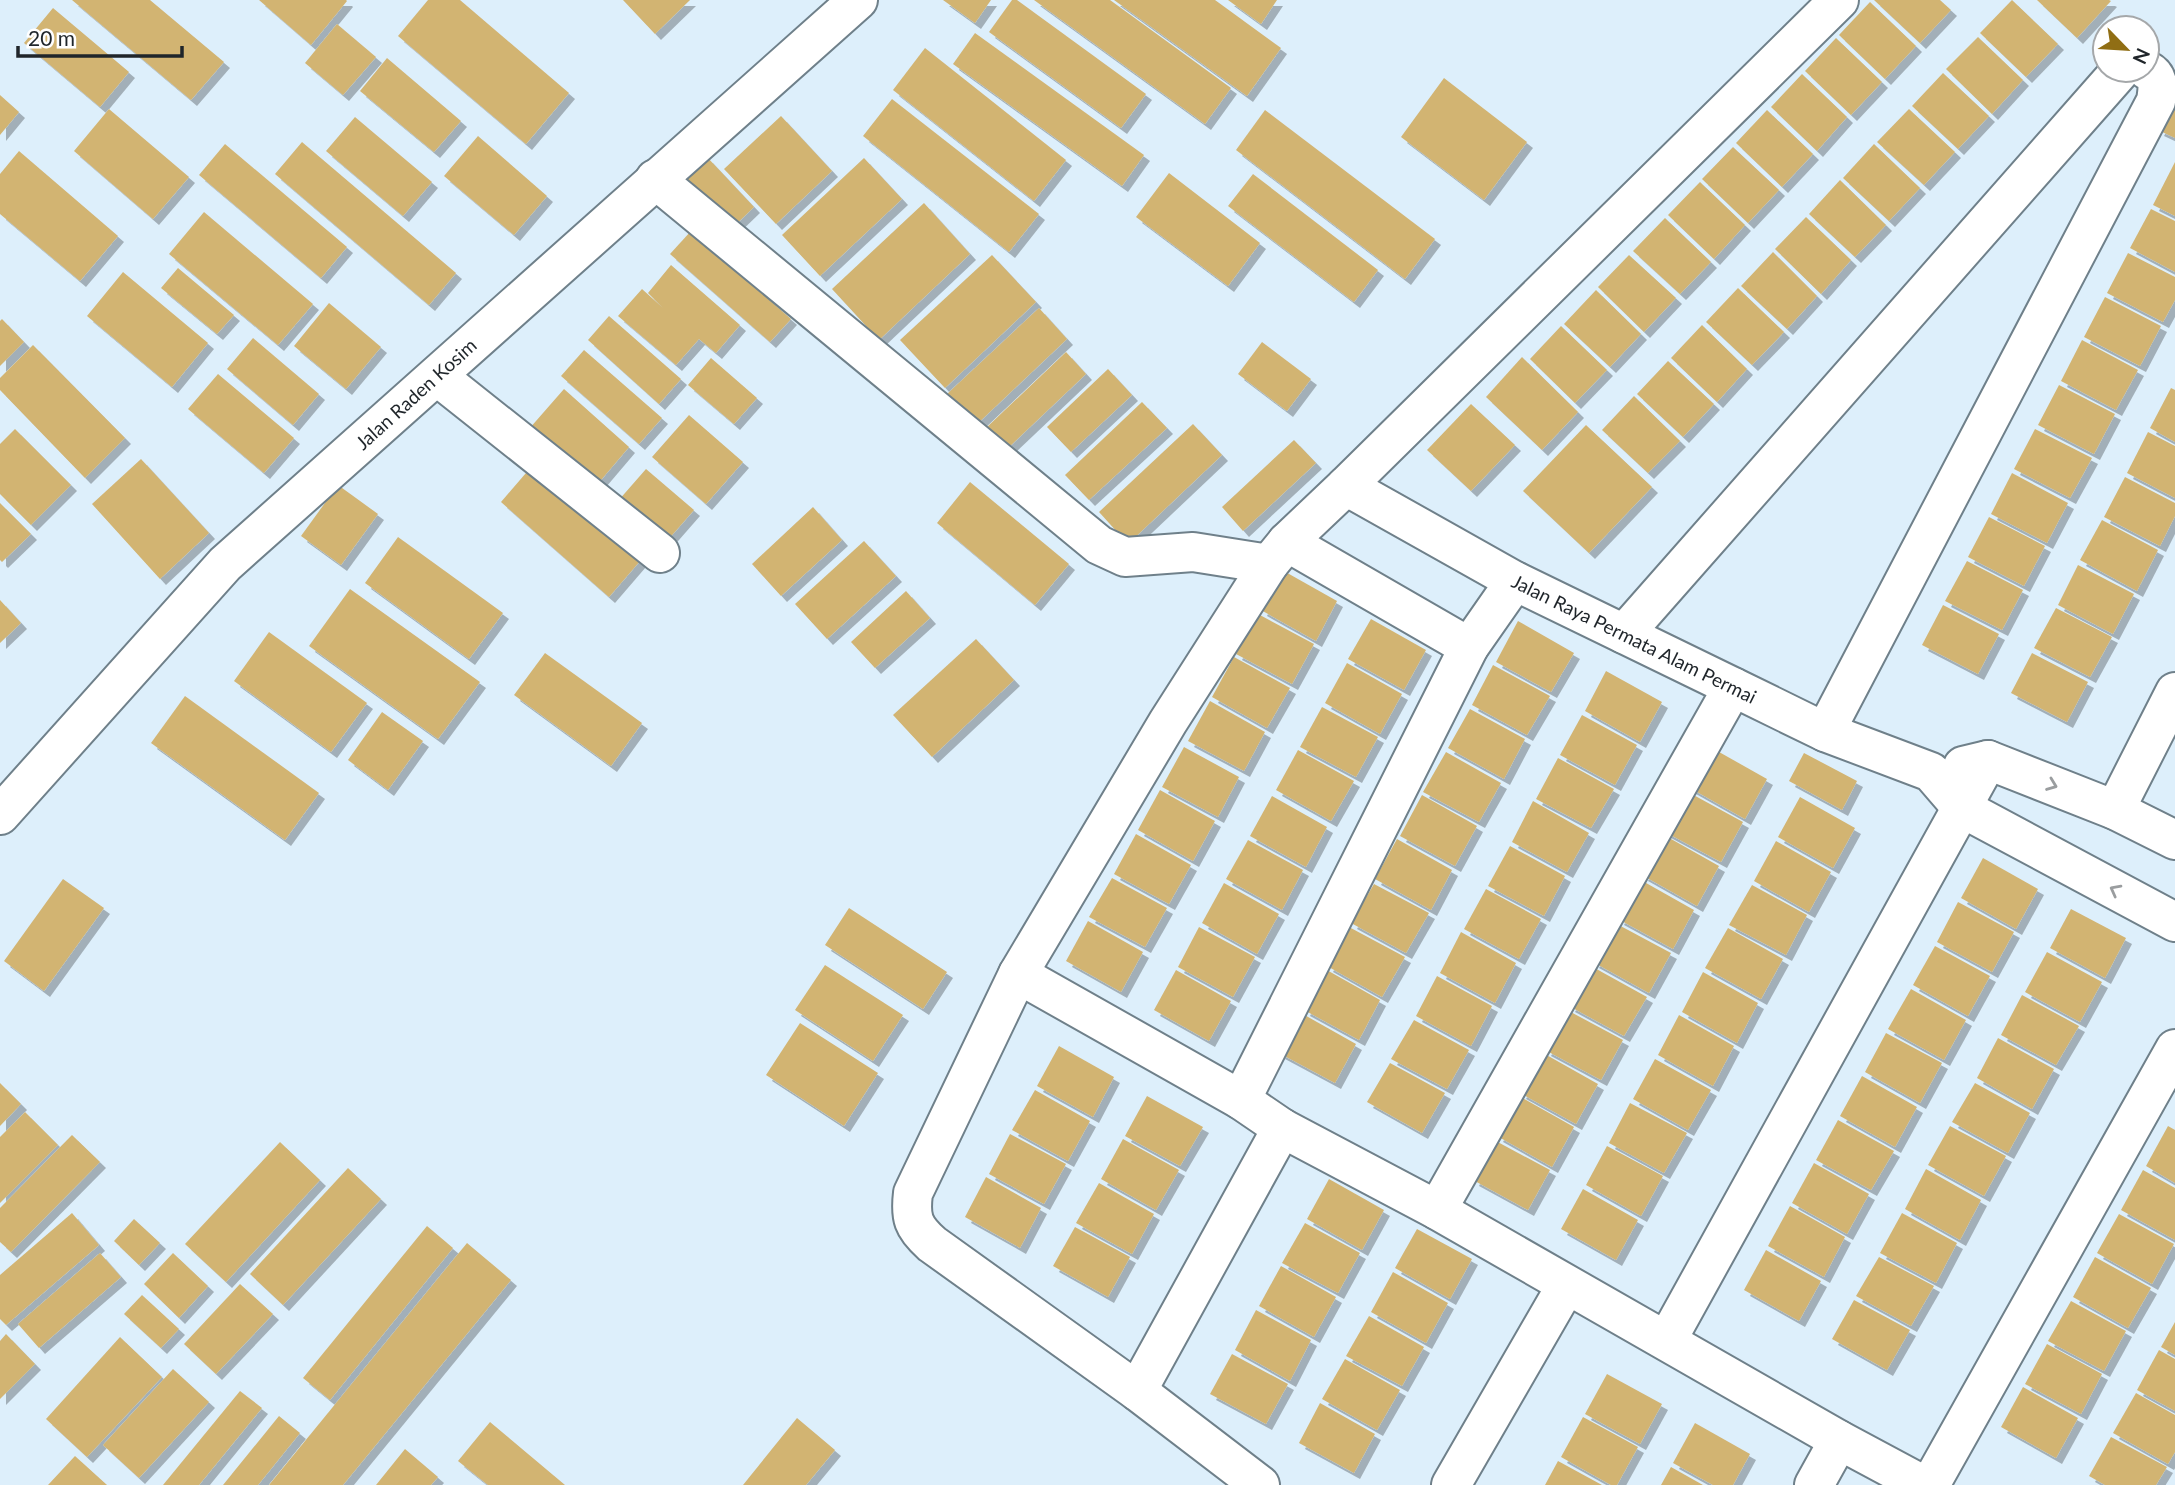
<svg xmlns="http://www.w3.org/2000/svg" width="2175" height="1485" viewBox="0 0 2175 1485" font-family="Lato,sans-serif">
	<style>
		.building { fill: #d2b472; filter: url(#shadow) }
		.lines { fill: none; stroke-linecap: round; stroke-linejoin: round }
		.street-casing { stroke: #6f808a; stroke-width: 42 }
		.street { stroke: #fff; stroke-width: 38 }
		.oneway { stroke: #9a9d9f }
		.labels { text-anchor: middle; stroke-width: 6; stroke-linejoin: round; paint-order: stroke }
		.street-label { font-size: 19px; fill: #1f252a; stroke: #fff }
	</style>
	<defs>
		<filter id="shadow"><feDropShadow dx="6" dy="6" stdDeviation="0" flood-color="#0004"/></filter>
	</defs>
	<rect width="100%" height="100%" fill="#ddeffb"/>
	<g class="building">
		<path d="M72 0H150L224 62 191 100Z"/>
		<path d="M259 0H346L347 1 311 45Z"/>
		<path d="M428 0H460L569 93 526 144 398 36Z"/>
		<path d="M623 0H690L655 34Z"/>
		<path d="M943 0H991L975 23Z"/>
		<path d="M1012 0H1017L1146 94 1121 128 989 32Z"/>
		<path d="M1034 0H1110L1231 88 1205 124Z"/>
		<path d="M1114 0H1215L1281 48 1247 96Z"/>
		<path d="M1228 0H1277L1261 24Z"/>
		<path d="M1874 0H1940L1951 10 1920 43Z"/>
		<path d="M2012 0 2058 44 2026 77 1980 33Z"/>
		<path d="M2037 0H2109L2111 1 2077 38Z"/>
		<path d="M1870 2 1916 46 1885 79 1839 35Z"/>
		<path d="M53 8 129 72 100 107 24 43Z"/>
		<path d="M337 24 376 57 343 95 305 63Z"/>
		<path d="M975 33 1144 155 1122 186 953 64Z"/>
		<path d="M1978 37 2023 80 1992 114 1946 69Z"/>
		<path d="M1836 38 1882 82 1851 115 1805 71Z"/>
		<path d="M925 48 1066 160 1034 201 893 90Z"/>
		<path d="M387 58 461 121 434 152 360 91Z"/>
		<path d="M1943 73 1989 116 1958 149 1912 106Z"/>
		<path d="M1802 74 1847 117 1817 151 1771 107Z"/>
		<path d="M1444 78 1527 142 1484 200 1401 137Z"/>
		<path d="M0 95 19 112 0 135Z"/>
		<path d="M2175 98V138L2158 130Z"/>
		<path d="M892 99 1039 214 1009 252 863 136Z"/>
		<path d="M109 109 189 177 153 219 74 151Z"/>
		<path d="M1909 109 1955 152 1924 185 1877 142Z"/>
		<path d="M1265 110 1435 239 1405 279 1236 150Z"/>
		<path d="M1767 110 1813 154 1782 187 1736 143Z"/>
		<path d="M781 116 832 171 776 224 724 169Z"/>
		<path d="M355 117 432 182 403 216 326 151Z"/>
		<path d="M478 136 547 196 514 235 444 176Z"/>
		<path d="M302 142 456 273 429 305 275 174Z"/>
		<path d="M225 144 347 247 321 278 199 175Z"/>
		<path d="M1874 144 1920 188 1889 221 1843 178Z"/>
		<path d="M1733 147 1779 190 1748 223 1702 179Z"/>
		<path d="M19 151 118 236 80 281 0 214V174Z"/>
		<path d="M707 157 754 207 726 234 678 183Z"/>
		<path d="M864 158 902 199 820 276 782 235Z"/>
		<path d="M2175 162V216L2153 205Z"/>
		<path d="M1169 173 1260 243 1228 286 1136 217Z"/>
		<path d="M1253 174 1378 270 1354 302 1228 206Z"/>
		<path d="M1840 180 1886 225 1855 257 1809 214Z"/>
		<path d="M1700 182 1745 225 1714 259 1668 215Z"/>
		<path d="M924 203 970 254 879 340 832 289Z"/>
		<path d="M2151 209 2175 221V272L2130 248Z"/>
		<path d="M204 212 313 304 278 345 169 254Z"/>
		<path d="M1806 217 1851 260 1821 294 1775 249Z"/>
		<path d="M1665 218 1711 262 1680 294 1633 251Z"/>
		<path d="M691 231 791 319 770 342 670 254Z"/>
		<path d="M1773 252 1817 296 1787 329 1741 286Z"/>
		<path d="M2128 253 2175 277V300L2163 322 2107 293Z"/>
		<path d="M992 255 1036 302 945 388 900 340Z"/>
		<path d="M1629 255 1676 298 1644 332 1598 287Z"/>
		<path d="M671 265 740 325 716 353 699 339 676 365 618 316 642 289 663 308 648 293Z"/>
		<path d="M178 268 234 315 217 334 161 288Z"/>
		<path d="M123 272 208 343 172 387 87 316Z"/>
		<path d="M1738 288 1784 332 1752 365 1706 322Z"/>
		<path d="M1596 290 1641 334 1610 367 1564 324Z"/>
		<path d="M2105 297 2161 326 2140 366 2084 337Z"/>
		<path d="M329 303 381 347 346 389 294 346Z"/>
		<path d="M1039 308 1067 339 975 426 946 395Z"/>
		<path d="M609 316 681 379 659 404 588 340Z"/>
		<path d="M2 319 24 342 0 366V321Z"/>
		<path d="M1702 325 1747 369 1717 402 1671 358Z"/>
		<path d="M1561 326 1607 370 1575 403 1530 359Z"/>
		<path d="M253 338 319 394 293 425 227 369Z"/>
		<path d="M2082 340 2138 370 2116 410 2061 381Z"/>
		<path d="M1262 342 1311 379 1287 411 1238 374Z"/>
		<path d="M33 345 125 438 85 478 0 390V378Z"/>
		<path d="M584 350 662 418 639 444 561 376Z"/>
		<path d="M1066 352 1086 374 1007 449 986 428Z"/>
		<path d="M1522 357 1578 412 1542 450 1486 397Z"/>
		<path d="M711 358 757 398 734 424 688 385Z"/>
		<path d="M1668 361 1714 404 1683 437 1637 394Z"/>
		<path d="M1108 369 1132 395 1071 452 1047 427Z"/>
		<path d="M218 374 294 438 264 473 188 409Z"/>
		<path d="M2059 385 2115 414 2094 454 2038 425Z"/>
		<path d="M2171 388 2175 390V442L2150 428Z"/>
		<path d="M564 389 629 447 595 487 529 429Z"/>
		<path d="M1634 396 1680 441 1648 473 1602 430Z"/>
		<path d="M1142 402 1167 428 1089 500 1065 475Z"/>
		<path d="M1471 404 1515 445 1471 491 1427 450Z"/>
		<path d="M689 415 743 462 706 504 652 457Z"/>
		<path d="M1193 424 1222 455 1128 544 1099 512Z"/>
		<path d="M1586 425 1652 487 1589 553 1523 491Z"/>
		<path d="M15 429 71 485 31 525 0 494V444Z"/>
		<path d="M2035 429 2092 458 2070 498 2014 469Z"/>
		<path d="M2148 432 2175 446V498L2127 473Z"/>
		<path d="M1294 440 1316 463 1243 531 1222 507Z"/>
		<path d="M141 459 209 533 160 579 92 504Z"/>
		<path d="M532 466 640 561 609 597 501 502Z"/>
		<path d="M646 469 694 510 666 542 618 501Z"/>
		<path d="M2012 473 2068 503 2047 543 1991 514Z"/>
		<path d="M2125 477 2175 503V516L2160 546 2104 517Z"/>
		<path d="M970 482 1069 564 1035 605 937 523Z"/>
		<path d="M338 485 378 514 341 565 301 536Z"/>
		<path d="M0 503 31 534 2 562 0 560Z"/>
		<path d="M813 507 842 540 781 596 752 564Z"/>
		<path d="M1989 517 2045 546 2024 586 1968 557Z"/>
		<path d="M2102 520 2158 550 2137 591 2080 560Z"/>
		<path d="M398 537 503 613 469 659 365 583Z"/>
		<path d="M864 541 896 576 827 639 795 604Z"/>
		<path d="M1967 561 2023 590 2002 630 1945 601Z"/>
		<path d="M2078 565 2134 594 2113 634 2058 605Z"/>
		<path d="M1282 570 1337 601 1316 641 1261 610Z"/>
		<path d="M350 589 480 682 438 739 309 646Z"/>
		<path d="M906 591 930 618 875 668 851 642Z"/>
		<path d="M0 600 21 623 0 643Z"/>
		<path d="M1943 605 1999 634 1978 674 1922 645Z"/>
		<path d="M2056 608 2112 637 2090 677 2034 648Z"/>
		<path d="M1258 614 1314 644 1292 684 1236 654Z"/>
		<path d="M1371 619 1426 650 1404 690 1348 659Z"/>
		<path d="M1518 621 1574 653 1551 692 1496 662Z"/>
		<path d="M269 632 367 703 331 752 234 681Z"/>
		<path d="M976 639 1014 680 932 757 893 715Z"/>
		<path d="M545 653 642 723 611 766 514 695Z"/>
		<path d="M2032 653 2088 682 2067 722 2011 693Z"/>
		<path d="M1234 657 1290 688 1267 728 1212 697Z"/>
		<path d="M1347 663 1402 694 1380 734 1325 703Z"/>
		<path d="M1493 665 1550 696 1527 735 1472 705Z"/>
		<path d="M1606 671 1662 702 1640 742 1585 711Z"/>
		<path d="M185 696 319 793 285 840 151 743Z"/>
		<path d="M1210 701 1265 732 1244 771 1188 741Z"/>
		<path d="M1322 707 1378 737 1356 777 1300 747Z"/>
		<path d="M1470 709 1525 739 1504 779 1448 748Z"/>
		<path d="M382 712 423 741 388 790 348 760Z"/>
		<path d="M1582 715 1637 745 1615 785 1560 755Z"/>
		<path d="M1184 747 1239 777 1218 817 1162 787Z"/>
		<path d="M1712 748 1767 779 1745 819 1690 788Z"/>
		<path d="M1298 750 1354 781 1331 821 1276 790Z"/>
		<path d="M1446 752 1501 783 1479 822 1423 792Z"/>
		<path d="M1804 753 1857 781 1842 810 1789 781Z"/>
		<path d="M1558 758 1614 789 1591 828 1536 799Z"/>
		<path d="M1160 790 1215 821 1193 861 1138 830Z"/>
		<path d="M1688 792 1743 822 1721 862 1665 832Z"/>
		<path d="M1422 795 1477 826 1455 866 1400 836Z"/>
		<path d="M1272 796 1327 827 1306 867 1250 836Z"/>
		<path d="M1800 797 1855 828 1833 868 1778 837Z"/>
		<path d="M1533 801 1589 833 1567 872 1512 842Z"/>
		<path d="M1136 834 1191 865 1169 904 1114 874Z"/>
		<path d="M1664 835 1719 866 1697 906 1642 875Z"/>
		<path d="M1397 839 1452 870 1431 910 1375 879Z"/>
		<path d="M1248 840 1303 870 1282 910 1226 879Z"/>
		<path d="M1776 841 1831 872 1809 912 1754 881Z"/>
		<path d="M1510 846 1565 876 1544 916 1488 886Z"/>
		<path d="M1983 858 2038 889 2016 929 1961 898Z"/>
		<path d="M1112 878 1167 908 1145 947 1089 917Z"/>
		<path d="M63 879 104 908 44 991 4 961Z"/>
		<path d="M1639 879 1694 910 1673 949 1618 919Z"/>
		<path d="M1224 883 1279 914 1257 954 1202 923Z"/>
		<path d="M1374 884 1429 913 1406 953 1351 923Z"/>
		<path d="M1752 885 1807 915 1786 955 1729 925Z"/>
		<path d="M1486 889 1541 919 1519 959 1464 929Z"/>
		<path d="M1958 902 2014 932 1992 972 1937 942Z"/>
		<path d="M849 908 947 972 923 1009 825 945Z"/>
		<path d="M2071 909 2126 938 2105 978 2050 948Z"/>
		<path d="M1088 921 1143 952 1121 992 1066 961Z"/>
		<path d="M1615 923 1671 953 1649 993 1593 962Z"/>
		<path d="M1199 927 1255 957 1233 997 1178 967Z"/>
		<path d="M1349 927 1405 957 1382 997 1327 966Z"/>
		<path d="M1728 928 1783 959 1761 999 1705 968Z"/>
		<path d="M1461 932 1516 963 1495 1003 1440 973Z"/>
		<path d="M1935 946 1990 976 1968 1016 1913 985Z"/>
		<path d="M2047 952 2102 982 2080 1022 2025 992Z"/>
		<path d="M825 965 903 1015 873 1061 795 1010Z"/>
		<path d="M1591 966 1647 997 1624 1036 1569 1006Z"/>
		<path d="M1325 969 1380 1000 1359 1040 1304 1010Z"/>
		<path d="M1176 970 1231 1001 1209 1041 1154 1010Z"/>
		<path d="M1703 972 1758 1003 1737 1043 1682 1012Z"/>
		<path d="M1437 976 1492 1006 1471 1046 1416 1016Z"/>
		<path d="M1911 989 1966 1020 1944 1060 1888 1029Z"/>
		<path d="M2022 995 2079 1026 2056 1065 2001 1035Z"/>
		<path d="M1567 1010 1623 1040 1601 1080 1545 1050Z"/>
		<path d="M1301 1013 1356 1044 1335 1083 1279 1053Z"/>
		<path d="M1679 1015 1734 1046 1713 1086 1658 1055Z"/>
		<path d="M1414 1020 1469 1050 1447 1089 1391 1059Z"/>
		<path d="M800 1023 878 1073 844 1126 766 1075Z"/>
		<path d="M1886 1033 1942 1063 1920 1103 1865 1072Z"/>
		<path d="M1998 1038 2054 1069 2032 1109 1977 1078Z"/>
		<path d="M1059 1046 1114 1077 1093 1117 1037 1086Z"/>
		<path d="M1543 1053 1598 1084 1576 1124 1520 1093Z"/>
		<path d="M1655 1059 1711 1090 1688 1130 1633 1099Z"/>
		<path d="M1390 1063 1445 1093 1422 1133 1367 1102Z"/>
		<path d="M1862 1076 1917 1107 1895 1147 1840 1116Z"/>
		<path d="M0 1083 21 1104 0 1126Z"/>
		<path d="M1975 1083 2030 1113 2008 1153 1952 1122Z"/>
		<path d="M1035 1090 1090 1121 1068 1161 1012 1130Z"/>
		<path d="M1147 1096 1203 1127 1180 1166 1125 1136Z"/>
		<path d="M1519 1096 1574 1127 1552 1167 1497 1136Z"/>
		<path d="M1630 1103 1687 1133 1664 1173 1609 1143Z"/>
		<path d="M25 1112 58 1145 0 1203V1137Z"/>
		<path d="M1838 1120 1894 1151 1871 1190 1816 1160Z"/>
		<path d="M1950 1126 2006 1156 1984 1196 1928 1165Z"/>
		<path d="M2168 1126 2175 1130V1183L2146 1166Z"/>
		<path d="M1010 1134 1066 1164 1044 1204 989 1174Z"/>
		<path d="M72 1135 100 1162 11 1252 0 1242V1208Z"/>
		<path d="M1123 1139 1179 1170 1156 1210 1101 1179Z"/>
		<path d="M1494 1140 1550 1170 1528 1210 1473 1180Z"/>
		<path d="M280 1142 320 1180 226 1282 185 1244Z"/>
		<path d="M1607 1146 1663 1176 1641 1216 1586 1185Z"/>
		<path d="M1814 1163 1869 1194 1847 1234 1792 1203Z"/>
		<path d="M348 1168 381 1199 283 1305 250 1274Z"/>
		<path d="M1926 1169 1981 1200 1960 1240 1905 1209Z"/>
		<path d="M2143 1170 2175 1188V1240L2121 1210Z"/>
		<path d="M986 1177 1041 1208 1020 1248 965 1217Z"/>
		<path d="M1329 1179 1384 1210 1362 1250 1307 1219Z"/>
		<path d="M1099 1183 1154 1214 1132 1254 1076 1223Z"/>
		<path d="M1583 1189 1638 1220 1616 1260 1561 1229Z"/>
		<path d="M1790 1206 1845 1237 1824 1277 1768 1246Z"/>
		<path d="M72 1213 99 1245 6 1325 0 1319V1275Z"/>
		<path d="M1902 1213 1957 1243 1936 1283 1880 1253Z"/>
		<path d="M2119 1214 2174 1244 2152 1284 2097 1253Z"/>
		<path d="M134 1219 160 1243 139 1265 114 1241Z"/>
		<path d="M1305 1223 1360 1253 1338 1293 1282 1263Z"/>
		<path d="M427 1226 453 1248 330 1400 303 1378Z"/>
		<path d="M1075 1227 1130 1257 1108 1297 1053 1266Z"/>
		<path d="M1417 1229 1472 1259 1450 1299 1395 1268Z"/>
		<path d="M467 1243 511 1280 343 1485H269Z"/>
		<path d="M1766 1250 1821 1281 1799 1321 1744 1290Z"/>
		<path d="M100 1253 121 1277 39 1348 18 1324Z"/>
		<path d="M173 1253 208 1286 179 1318 144 1284Z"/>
		<path d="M1879 1257 1934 1286 1911 1326 1856 1296Z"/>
		<path d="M2095 1257 2151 1288 2128 1328 2073 1297Z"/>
		<path d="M1281 1266 1336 1297 1314 1337 1259 1306Z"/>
		<path d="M1393 1272 1448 1303 1426 1343 1371 1312Z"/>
		<path d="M240 1284 273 1314 216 1374 184 1344Z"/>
		<path d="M142 1295 179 1329 161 1348 124 1314Z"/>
		<path d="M1854 1300 1910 1330 1887 1370 1832 1339Z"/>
		<path d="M2071 1301 2126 1331 2104 1371 2048 1341Z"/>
		<path d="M1256 1310 1311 1340 1290 1381 1235 1350Z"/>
		<path d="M1369 1316 1424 1347 1402 1386 1346 1356Z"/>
		<path d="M2175 1322V1355L2161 1347Z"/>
		<path d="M6 1334 35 1364 0 1399V1341Z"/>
		<path d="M120 1337 162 1377 87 1457 46 1419Z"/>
		<path d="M2047 1344 2102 1374 2081 1414 2025 1384Z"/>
		<path d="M2159 1350 2175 1359V1411L2137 1390Z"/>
		<path d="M1232 1354 1288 1384 1266 1424 1210 1394Z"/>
		<path d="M1345 1359 1400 1390 1377 1430 1322 1399Z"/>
		<path d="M173 1369 209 1402 139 1478 103 1445Z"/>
		<path d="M1607 1374 1662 1404 1640 1444 1585 1414Z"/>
		<path d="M2023 1387 2078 1418 2056 1458 2001 1427Z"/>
		<path d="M240 1391 262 1408 199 1485H163Z"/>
		<path d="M2136 1393 2175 1415V1452L2168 1464 2113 1433Z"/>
		<path d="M1320 1403 1375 1434 1354 1473 1299 1443Z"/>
		<path d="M279 1416 300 1433 258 1485H223Z"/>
		<path d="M1583 1417 1638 1447 1617 1485H1611L1561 1457Z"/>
		<path d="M797 1418 835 1450 806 1485H743Z"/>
		<path d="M490 1422 565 1485H488L458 1461Z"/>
		<path d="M1695 1423 1750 1454 1733 1485H1713L1673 1463Z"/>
		<path d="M2111 1437 2167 1467 2156 1485H2105L2089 1476Z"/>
		<path d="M405 1449 438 1477 431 1485H376Z"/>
		<path d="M75 1456 107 1485H48Z"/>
		<path d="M1558 1461 1602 1485H1545Z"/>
		<path d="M1671 1467 1703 1485H1661Z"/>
	</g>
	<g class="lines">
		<defs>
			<g id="street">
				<path d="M655 179 1099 545 1125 557 1193 552 1269 564"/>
				<path d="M437 376 660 553"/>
				<path d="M1346 486 1515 581 1733 687 1825 732 1931 772 1962 808 2175 922"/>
				<path d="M1287 542 1469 647"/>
				<path d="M1624 634 2121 70"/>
				<path d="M1825 732 2156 101C2158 88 2160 77 2147 70"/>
				<path d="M1963 766 1988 760 2115 810 2175 840"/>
				<path d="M2115 810 2175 692"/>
				<path d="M0 815 225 564 858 0"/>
				<path d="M1018 974 1241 1100 1282 1128 1437 1210 1839 1440 1923 1485"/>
				<path d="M1241 1100 1469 647 1515 581"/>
				<path d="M1437 1210 1733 687"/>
				<path d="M1667 1340 1988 760"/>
				<path d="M1137 1391 1282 1128"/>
				<path d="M1260 1485 1137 1391 932 1244C913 1227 910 1218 913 1193L1018 974 1168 722 1269 564 1287 542 1346 486 1839 0"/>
				<path d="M1451 1485 1566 1286"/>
				<path d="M1814 1485 1839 1440"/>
				<path d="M1930 1485 2175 1049"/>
			</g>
		</defs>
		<use href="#street" class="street-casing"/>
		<use href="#street" class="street"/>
	</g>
	<defs><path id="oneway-chevron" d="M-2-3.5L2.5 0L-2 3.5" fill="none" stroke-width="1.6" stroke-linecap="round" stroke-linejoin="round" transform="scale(1.75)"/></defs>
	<g class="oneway">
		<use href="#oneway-chevron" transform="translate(2052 785) rotate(21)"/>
		<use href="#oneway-chevron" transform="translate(2115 890) rotate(-152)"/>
	</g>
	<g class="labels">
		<g class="street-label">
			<text transform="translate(416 394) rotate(-42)" y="7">Jalan Raden Kosim</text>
			<text transform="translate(1634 639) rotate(26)" y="7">Jalan Raya Permata Alam Permai</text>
		</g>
	</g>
	<g transform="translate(2126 49) rotate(115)"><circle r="33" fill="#ffffff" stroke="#a5a8aa" stroke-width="2"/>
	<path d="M0-5L12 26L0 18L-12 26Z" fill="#906e14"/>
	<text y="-10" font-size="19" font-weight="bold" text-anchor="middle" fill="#1f252a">N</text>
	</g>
	<path d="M18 46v10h164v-10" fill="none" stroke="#1f252a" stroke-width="3.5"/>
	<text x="28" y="46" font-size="21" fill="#1f252a" stroke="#ffffff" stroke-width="5" paint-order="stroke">20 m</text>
</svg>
